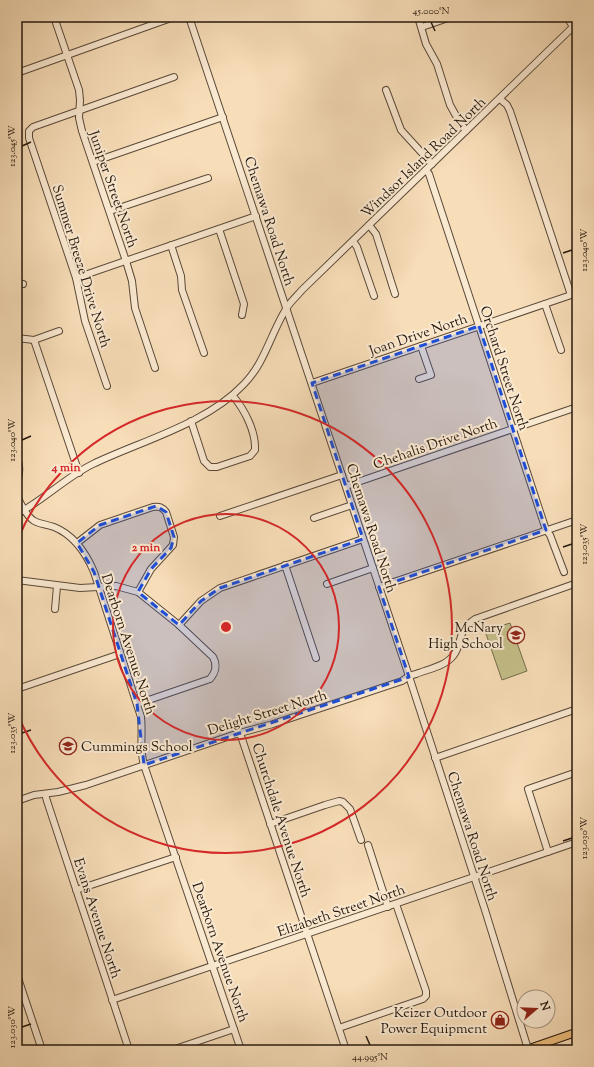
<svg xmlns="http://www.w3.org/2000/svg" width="594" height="1067" viewBox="0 0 594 1067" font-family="'Sorts Mill Goudy',serif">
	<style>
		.green { fill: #c4bf89; stroke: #756c4b }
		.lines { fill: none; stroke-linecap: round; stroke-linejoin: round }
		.minor-casing { stroke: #5a4938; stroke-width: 8 }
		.major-casing { stroke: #26180d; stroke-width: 9 }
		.minor { stroke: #fae9d1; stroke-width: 6 }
		.major { stroke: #ecbe7c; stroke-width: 7 }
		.marked { fill: #1d4ed8; fill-opacity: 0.2; stroke: #1d4ed8; stroke-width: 3; stroke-dasharray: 8 5; stroke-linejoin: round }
		.ticks { fill: none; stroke: #26180d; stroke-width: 1.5 }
		.ring { fill: none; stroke: #d62828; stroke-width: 2 }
		.labels { text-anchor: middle; stroke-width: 4; stroke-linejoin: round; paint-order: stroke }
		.street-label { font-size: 14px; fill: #26180d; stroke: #fae9d1 }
		.poi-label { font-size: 14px; fill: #26180d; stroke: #fae9d1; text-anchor: end }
		.centre { fill: #d62828; stroke: #fae9d1; stroke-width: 2 }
		.ring-label { font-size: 12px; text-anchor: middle; font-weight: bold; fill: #d62828; stroke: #fae9d1; stroke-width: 4; stroke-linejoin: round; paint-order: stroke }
		.neatline { fill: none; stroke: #26180d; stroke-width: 1.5 }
		.ticks-label { font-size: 10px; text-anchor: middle; fill: #26180d }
	</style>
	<rect width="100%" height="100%" fill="#f7ddb8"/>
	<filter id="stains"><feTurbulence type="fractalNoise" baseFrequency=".005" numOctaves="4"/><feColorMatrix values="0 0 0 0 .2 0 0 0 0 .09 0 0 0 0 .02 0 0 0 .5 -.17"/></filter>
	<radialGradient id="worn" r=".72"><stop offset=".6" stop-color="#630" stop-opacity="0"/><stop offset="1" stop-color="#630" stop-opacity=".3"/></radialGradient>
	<path class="green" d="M510 623 527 671 502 680 485 631Z"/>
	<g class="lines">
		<defs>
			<g id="minor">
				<path d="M54 17 79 90 80 100 79 118 82 131 126 261 132 281 135 308 155 368"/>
				<path d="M189 17 405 664 485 910 528 1049"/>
				<path d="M418 17 426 44 437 64 450 105 455 114 466 131"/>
				<path d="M567 17 573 27"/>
				<path d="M422 27 451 17"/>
				<path d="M17 73 174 17"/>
				<path d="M386 90 401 130 432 164"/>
				<path d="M500 99 507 105 510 111 571 295"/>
				<path d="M93 162 223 117"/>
				<path d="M426 170 429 174 546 530 550 535 564 572"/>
				<path d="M110 211 208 178"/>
				<path d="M369 225 376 234 395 294"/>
				<path d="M219 229 244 304 242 315"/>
				<path d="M353 241 357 247 374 296"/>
				<path d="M171 245 181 276 182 290 204 353"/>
				<path d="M76 278 256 216"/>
				<path d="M17 283 23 284"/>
				<path d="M545 304 561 350"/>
				<path d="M17 338 34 340 59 331"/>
				<path d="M34 340 79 473"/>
				<path d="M419 379 431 375 421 346"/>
				<path d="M312 383 577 293"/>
				<path d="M107 386 85 321 76 278 29 138V131L33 127 174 77"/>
				<path d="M191 421 204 461 210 467H217L250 456 255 450C256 431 244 409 233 396"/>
				<path d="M17 457C23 473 15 481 17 494 18 500 22 506 25 511 34 525 39 522 54 527 74 535 86 553 94 572L141 717C143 735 139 747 144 765L241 1050"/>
				<path d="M346 486 577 407"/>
				<path d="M17 514C44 500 66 477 93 464 141 441 206 424 243 385 265 363 270 335 286 309 290 302 297 296 302 290L577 23"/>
				<path d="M220 516 342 475"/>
				<path d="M314 518 352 505"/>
				<path d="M77 543 100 525 153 507C159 506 162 507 166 512L174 537 173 545 151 569 138 592"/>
				<path d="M285 565 316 658"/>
				<path d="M17 580 80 588 116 586 138 592 179 625 213 657C217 664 216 672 210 679L137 704"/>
				<path d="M327 584 373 568"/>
				<path d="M379 587 577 520"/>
				<path d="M55 609 57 586"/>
				<path d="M179 625 201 601 220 588 363 539"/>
				<path d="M17 689 120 654"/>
				<path d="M240 733 346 1050"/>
				<path d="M435 758 577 709"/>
				<path d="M45 794 47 801 129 1050"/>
				<path d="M17 801 34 795 58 792 86 785 236 734 273 724 402 681C406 678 411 675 416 674 428 669 444 667 453 656 464 643 455 632 475 619L577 583"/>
				<path d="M270 824 325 805 339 801 343 802 350 809 361 840"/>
				<path d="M368 845 388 907"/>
				<path d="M548 852 528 789 577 772"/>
				<path d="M76 890 176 857"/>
				<path d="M17 975 42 1050"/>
				<path d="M112 1000 577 842"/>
				<path d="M339 1028 423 999 426 996V991L396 904"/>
				<path d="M172 1050 234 1029"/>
			</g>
			<path id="major" d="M525 1050 577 1032"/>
		</defs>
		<use href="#minor" class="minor-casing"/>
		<use href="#major" class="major-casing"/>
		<use href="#minor" class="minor"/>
		<use href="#major" class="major"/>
	</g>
	<path class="marked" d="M479 326 546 530 379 587 409 677 144 765 137 704 94 572 77 543 100 525 156 506 166 512 174 537 171 548 151 569 138 592 179 625 201 601 220 588 363 539 312 383Z"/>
	<path class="ticks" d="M431 22 435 31M22 146 31 142M563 253 572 250M22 440 31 436M563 547 572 544M22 733 31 730M563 841 572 838M22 1027 31 1024M366 1036 370 1045"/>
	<g class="ring">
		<circle cx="226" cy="627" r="113"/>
		<path d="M17 541A226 226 0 1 1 17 713"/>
	</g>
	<defs>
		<symbol id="school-ring" viewBox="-11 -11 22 22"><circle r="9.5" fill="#fae9d1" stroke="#8f2418" stroke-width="1.5"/><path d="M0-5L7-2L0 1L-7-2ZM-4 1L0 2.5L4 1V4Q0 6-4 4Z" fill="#8f2418"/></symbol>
		<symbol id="shop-ring" viewBox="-11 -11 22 22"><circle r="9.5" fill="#fae9d1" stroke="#8f2418" stroke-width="1.5"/><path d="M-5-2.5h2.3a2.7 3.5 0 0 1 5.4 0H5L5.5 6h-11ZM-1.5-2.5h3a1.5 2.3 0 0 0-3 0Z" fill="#8f2418"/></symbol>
	</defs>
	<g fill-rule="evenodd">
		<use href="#school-ring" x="506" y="625" width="20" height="20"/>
		<use href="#school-ring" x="58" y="736" width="20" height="20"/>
		<use href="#shop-ring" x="490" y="1010" width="20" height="20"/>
	</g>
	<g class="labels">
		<g class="street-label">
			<text transform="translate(423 157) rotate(-44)" y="5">Windsor Island Road North</text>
			<text transform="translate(114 189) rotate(71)" y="5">Juniper Street North</text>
			<text transform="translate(270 221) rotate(72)" y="5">Chemawa Road North</text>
			<text transform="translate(82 266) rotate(73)" y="5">Summer Breeze Drive North</text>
			<text transform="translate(418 334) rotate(-19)" y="5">Joan Drive North</text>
			<text transform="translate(505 368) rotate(72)" y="5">Orchard Street North</text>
			<text transform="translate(435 443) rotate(-19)" y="5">Chehalis Drive North</text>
			<text transform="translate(372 528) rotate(72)" y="5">Chemawa Road North</text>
			<text transform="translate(129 644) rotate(72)" y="5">Dearborn Avenue North</text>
			<text transform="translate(267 712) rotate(-17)" y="5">Delight Street North</text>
			<text transform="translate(282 820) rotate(72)" y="5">Churchdale Avenue North</text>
			<text transform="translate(473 836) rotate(72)" y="5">Chemawa Road North</text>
			<text transform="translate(341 910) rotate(-19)" y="5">Elizabeth Street North</text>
			<text transform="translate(98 918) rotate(72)" y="5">Evans Avenue North</text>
			<text transform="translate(221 952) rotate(71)" y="5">Dearborn Avenue North</text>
		</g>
		<g class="poi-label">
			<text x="503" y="632">McNary<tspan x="503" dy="16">High School</tspan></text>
			<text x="81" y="751" text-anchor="start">Cummings School</text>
			<text x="487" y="1017">Keizer Outdoor<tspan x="487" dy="16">Power Equipment</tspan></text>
		</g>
	</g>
	<circle cx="226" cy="627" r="6" class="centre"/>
	<g class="ring-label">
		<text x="66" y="471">4 min</text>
		<text x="146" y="551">2 min</text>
	</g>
	<rect width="594" height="1067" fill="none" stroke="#f7ddb8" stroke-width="44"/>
	<g transform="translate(536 1009) rotate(71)"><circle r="19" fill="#fae9d1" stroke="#a59583"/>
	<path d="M0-3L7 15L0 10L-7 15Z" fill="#8f2418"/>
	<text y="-6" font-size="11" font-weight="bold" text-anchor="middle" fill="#26180d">N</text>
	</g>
	<rect x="22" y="22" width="550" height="1023" class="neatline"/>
	<g class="ticks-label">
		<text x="431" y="14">45.000°N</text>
		<text transform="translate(11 146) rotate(-90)" y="4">123.045°W</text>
		<text transform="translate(583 250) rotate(-90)" y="4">123.040°W</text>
		<text transform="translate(11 440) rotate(-90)" y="4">123.040°W</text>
		<text transform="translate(583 544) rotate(-90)" y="4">123.035°W</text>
		<text transform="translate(11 733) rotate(-90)" y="4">123.035°W</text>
		<text transform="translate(583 838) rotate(-90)" y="4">123.030°W</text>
		<text transform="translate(11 1027) rotate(-90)" y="4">123.030°W</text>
		<text x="370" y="1060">44.995°N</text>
	</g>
	<rect width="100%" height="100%" filter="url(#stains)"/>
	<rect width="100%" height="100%" fill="url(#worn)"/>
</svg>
